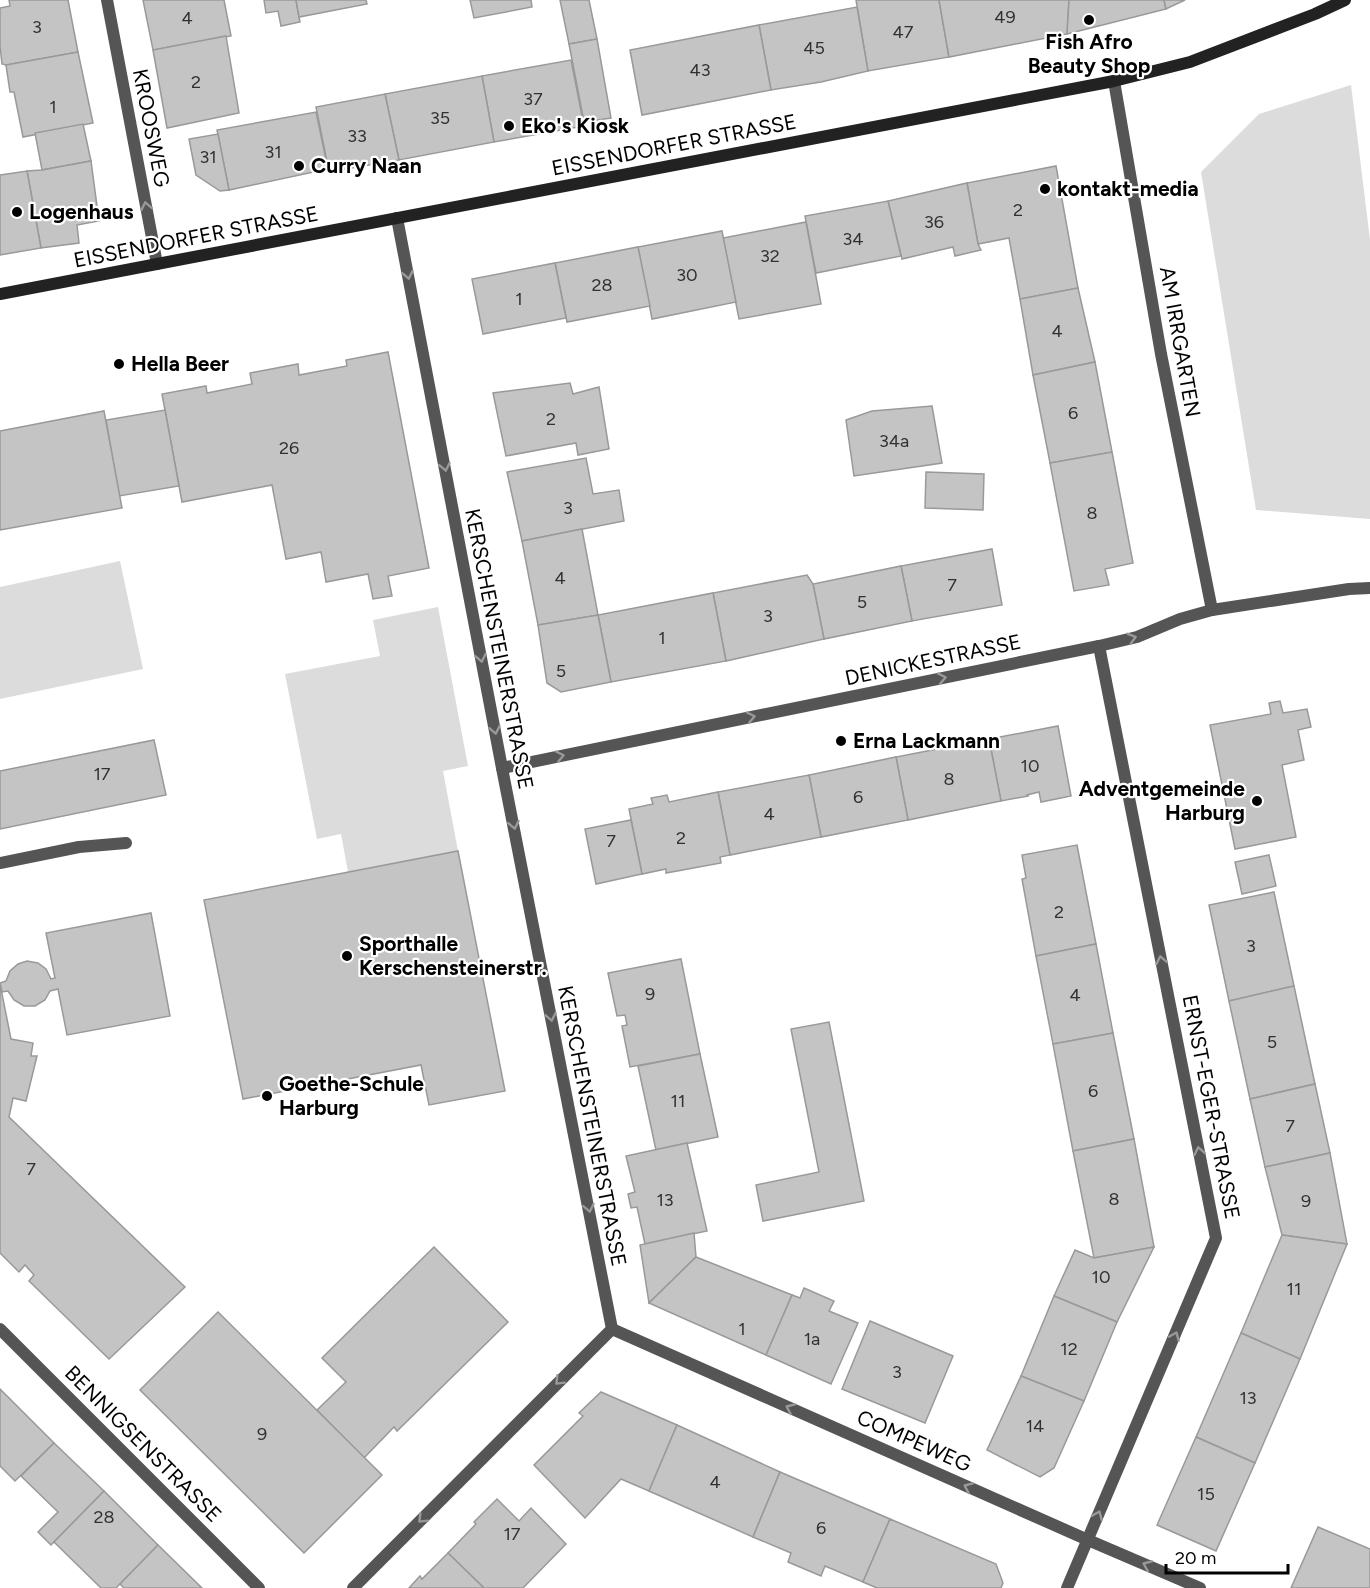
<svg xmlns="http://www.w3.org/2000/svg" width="1370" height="1588" viewBox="0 0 1370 1588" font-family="Figtree,sans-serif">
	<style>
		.green { fill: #dcdcdc }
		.building { fill: #c4c4c4; stroke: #999; stroke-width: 1.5 }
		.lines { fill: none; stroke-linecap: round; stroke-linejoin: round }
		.minor { stroke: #555; stroke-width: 12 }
		.secondary { stroke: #222; stroke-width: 12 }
		.oneway { stroke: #999 }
		.poi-dot { fill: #000; stroke: #fff; stroke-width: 2 }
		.labels { text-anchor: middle; stroke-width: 4.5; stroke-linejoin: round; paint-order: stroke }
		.number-label { font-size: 18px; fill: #313131 }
		.poi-label { font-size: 21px; font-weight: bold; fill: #000; stroke: #fff; text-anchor: start }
		.street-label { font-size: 21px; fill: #000; stroke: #fff }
	</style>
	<rect width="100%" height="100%" fill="#fff"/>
	<g class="green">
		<path d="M1351 85 1370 240V519L1256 510 1201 172 1259 114Z"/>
		<path d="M120 561 143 669 0 699V587Z"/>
		<path d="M438 607 468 766 443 771 458 851 348 872 341 834 317 839 285 674 380 656 373 620Z"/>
	</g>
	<g class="building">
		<path d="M9 0H68L78 52 6 65 2 64 0 46V8L10 6Z"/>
		<path d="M143 0H224L231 36 153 50Z"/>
		<path d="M264 0H296L300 22 281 26 278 11 266 13Z"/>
		<path d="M296 0H366L367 4 299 17Z"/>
		<path d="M470 0H531L532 7 474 18Z"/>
		<path d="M560 0H589L597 39 569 44Z"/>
		<path d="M856 0H939L949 57 868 71Z"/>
		<path d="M939 0H1069L1067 34 949 57Z"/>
		<path d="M1069 0H1164L1166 9 1067 34Z"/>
		<path d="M1164 0H1185L1166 9Z"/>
		<path d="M857 7 868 71 821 82 771 90 759 25Z"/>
		<path d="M759 25 771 90 642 115 630 50Z"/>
		<path d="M226 36 239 113 167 128 153 50Z"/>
		<path d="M597 39 611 118 584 122 569 44Z"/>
		<path d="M78 52 93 123 23 137 14 92H10L6 65Z"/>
		<path d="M571 60 584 126 494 142 482 76Z"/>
		<path d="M482 76 494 142 399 160 385 94Z"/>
		<path d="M385 94 399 160 329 172 316 107Z"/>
		<path d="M316 112 328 169 229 190 217 130Z"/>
		<path d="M83 124 91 161 42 170 35 133Z"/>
		<path d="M218 134 229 190 220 191 196 175 189 139Z"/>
		<path d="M91 161 99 221 77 225 79 243 41 248 27 171 42 170Z"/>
		<path d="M1056 166 1078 288 1020 299 1009 238 978 244 967 183Z"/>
		<path d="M27 171 41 248 0 255V175Z"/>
		<path d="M967 183 978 244 981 250 955 256 953 247 902 259 888 201Z"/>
		<path d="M888 201 901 256 816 273 805 216Z"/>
		<path d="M806 222 821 304 739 319 723 238Z"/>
		<path d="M722 231 736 302 652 319 638 247Z"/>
		<path d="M638 247 650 306 567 322 555 263Z"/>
		<path d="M555 263 566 318 483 334 472 279Z"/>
		<path d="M1078 288 1095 362 1033 375 1020 299Z"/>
		<path d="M388 352 429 568 388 576 392 596 373 599 368 574 326 582 321 552 286 559 272 485 182 502 162 394 206 386 207 393 252 384 250 373 298 364 299 375 347 366 346 360Z"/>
		<path d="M1095 362 1112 452 1050 463 1033 375Z"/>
		<path d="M570 383 573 394 599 387 609 449 578 455 576 443 506 456 493 393Z"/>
		<path d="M932 406 942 463 854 476 846 420 872 411Z"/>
		<path d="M165 410 179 486 119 496 106 420Z"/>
		<path d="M104 411 122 508 0 530V431Z"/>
		<path d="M1112 452 1133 563 1105 569 1109 585 1074 591 1050 463Z"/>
		<path d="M586 458 593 494 619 490 624 521 522 541 507 472Z"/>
		<path d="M926 472 984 474 983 510 925 508Z"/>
		<path d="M582 529 598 615 538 625 522 541Z"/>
		<path d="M992 549 1002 605 912 621 901 566Z"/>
		<path d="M901 566 912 621 824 639 813 584Z"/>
		<path d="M807 575 813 584 824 639 726 661 713 593Z"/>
		<path d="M713 593 726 661 611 682 598 615Z"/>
		<path d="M598 615 611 682 561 692 547 683 538 625Z"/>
		<path d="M1280 701 1283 713 1307 709 1311 727 1298 730 1304 760 1282 765 1296 837 1235 849 1210 725 1271 714 1269 703Z"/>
		<path d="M1058 726 1071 796 1041 802 1039 792 1027 795 1028 796 1001 801 989 739Z"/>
		<path d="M989 739 1001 801 908 820 896 757Z"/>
		<path d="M154 740 166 795 0 829V771Z"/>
		<path d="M896 757 908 820 821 837 809 775Z"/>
		<path d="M809 775 821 837 730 855 718 792Z"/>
		<path d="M718 792 730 855 720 857 721 863 666 873V869L642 874 629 809 653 804 651 798 667 795 669 802Z"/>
		<path d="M631 820 642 874 596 884 585 829Z"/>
		<path d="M1077 845 1096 944 1036 956 1022 879 1026 878 1022 855Z"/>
		<path d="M458 851 505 1091 429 1105 421 1065 243 1099 204 900Z"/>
		<path d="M1269 855 1276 886 1242 894 1235 862Z"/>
		<path d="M1274 892 1294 986 1229 1001 1209 905Z"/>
		<path d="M151 913 170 1016 67 1035 58 989 50 991 45 1000 35 1006H24L14 1000 8 991 2 992 0 983 6 981 10 971 18 964 27 961 38 963 46 969 51 979 55 978 46 933Z"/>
		<path d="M1096 944 1113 1033 1053 1044 1036 956Z"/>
		<path d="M681 959 700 1054 630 1067 622 1026 627 1025 625 1015 617 1016 608 973Z"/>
		<path d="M0 984 11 1039 33 1043 31 1056H37L26 1101 13 1098 9 1117 185 1287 109 1359 29 1281 34 1275 25 1265 19 1272 0 1253Z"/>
		<path d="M1294 986 1315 1084 1250 1099 1229 1001Z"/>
		<path d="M829 1022 864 1201 763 1221 756 1185 819 1172 791 1029Z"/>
		<path d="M1113 1033 1134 1139 1073 1151 1053 1044Z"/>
		<path d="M700 1054 718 1137 656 1150 638 1066Z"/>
		<path d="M1315 1084 1330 1153 1265 1167 1250 1099Z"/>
		<path d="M1134 1139 1154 1247 1094 1258 1073 1151Z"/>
		<path d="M687 1143 707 1231 645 1244 637 1207 631 1208 628 1194 635 1192 626 1156Z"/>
		<path d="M1330 1153 1347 1244 1282 1235 1265 1167Z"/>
		<path d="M694 1233 696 1257 649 1303 640 1245Z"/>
		<path d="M1282 1235 1347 1244 1300 1359 1241 1333Z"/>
		<path d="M434 1247 508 1322 397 1431 394 1427 364 1458 317 1410 346 1382 322 1358Z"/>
		<path d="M1154 1247 1117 1322 1054 1296 1075 1250 1094 1258Z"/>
		<path d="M696 1257 792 1295 766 1355 649 1303Z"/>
		<path d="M804 1288 834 1301 829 1311 858 1323 831 1384 766 1355 792 1295 800 1298Z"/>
		<path d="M1054 1296 1117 1322 1084 1401 1021 1376Z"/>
		<path d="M218 1312 382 1475 304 1553 140 1390Z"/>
		<path d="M870 1321 953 1356 925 1423 842 1389Z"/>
		<path d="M1241 1333 1300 1359 1255 1463 1196 1437Z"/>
		<path d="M1021 1376 1084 1401 1054 1468 1040 1477 987 1450Z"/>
		<path d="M0 1389 54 1443 15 1481 0 1466Z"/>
		<path d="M601 1392 677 1425 649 1491 621 1479 585 1518 534 1465 583 1416 579 1413Z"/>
		<path d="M677 1425 780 1472 753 1537 649 1491Z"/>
		<path d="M1196 1437 1255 1463 1216 1551 1157 1525Z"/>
		<path d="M54 1443 104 1491 51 1545 38 1532 58 1512 21 1476Z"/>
		<path d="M780 1472 890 1519 863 1582 825 1566 821 1576 788 1562 791 1553 753 1537Z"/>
		<path d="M104 1491 158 1545 116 1588H101L54 1542Z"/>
		<path d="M497 1499 519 1521 531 1508 566 1544 523 1588H484L448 1553 476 1524 474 1522Z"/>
		<path d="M890 1519 996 1564 1003 1583 1001 1588H877L863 1582Z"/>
		<path d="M1318 1527 1370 1549V1588H1291Z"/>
		<path d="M158 1545 202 1588H124L120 1584Z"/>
		<path d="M448 1553 484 1588H409L420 1576 422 1579Z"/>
	</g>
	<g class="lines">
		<g class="minor">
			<path d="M107 0 157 264"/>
			<path d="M1114 81 1161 354 1212 610"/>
			<path d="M502 768 1099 646 1137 637 1180 619 1212 610 1349 589 1370 588"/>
			<path d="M0 863 79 847 126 843"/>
			<path d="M0 1329 259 1588"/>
			<path d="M612 1329 1088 1540 1200 1588"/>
			<path d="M353 1588 612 1329 502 768 397 218"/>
			<path d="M1067 1588 1216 1238 1099 646"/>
		</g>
		<path class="secondary" d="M0 294 1114 81 1190 62 1315 14 1345 0"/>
	</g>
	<defs><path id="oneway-chevron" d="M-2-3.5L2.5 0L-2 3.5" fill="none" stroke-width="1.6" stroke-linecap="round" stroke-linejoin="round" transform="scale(1.5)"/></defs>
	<g class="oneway">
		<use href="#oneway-chevron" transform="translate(146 206) rotate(-101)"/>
		<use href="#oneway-chevron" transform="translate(408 275) rotate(79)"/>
		<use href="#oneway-chevron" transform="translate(445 467) rotate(79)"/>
		<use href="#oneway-chevron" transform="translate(1132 638) rotate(-16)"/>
		<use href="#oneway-chevron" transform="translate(481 658) rotate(79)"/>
		<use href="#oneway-chevron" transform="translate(942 678) rotate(-12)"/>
		<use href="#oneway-chevron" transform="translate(751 717) rotate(-12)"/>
		<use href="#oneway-chevron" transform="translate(495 730) rotate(79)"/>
		<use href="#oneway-chevron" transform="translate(560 756) rotate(-12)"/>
		<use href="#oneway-chevron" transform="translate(514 825) rotate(79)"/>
		<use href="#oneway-chevron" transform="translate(1161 960) rotate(-101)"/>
		<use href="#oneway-chevron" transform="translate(551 1017) rotate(79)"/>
		<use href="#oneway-chevron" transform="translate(1199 1151) rotate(-101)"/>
		<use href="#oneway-chevron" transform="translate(589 1208) rotate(79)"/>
		<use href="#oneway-chevron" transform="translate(1175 1336) rotate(-67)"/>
		<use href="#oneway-chevron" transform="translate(559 1381) rotate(135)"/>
		<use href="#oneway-chevron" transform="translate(790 1408) rotate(-156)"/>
		<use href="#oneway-chevron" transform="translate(968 1487) rotate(-156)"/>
		<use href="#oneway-chevron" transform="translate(1098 1515) rotate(-67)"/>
		<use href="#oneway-chevron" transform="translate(422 1519) rotate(135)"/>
		<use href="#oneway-chevron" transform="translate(1147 1565) rotate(-157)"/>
	</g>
	<g class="poi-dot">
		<circle cx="1089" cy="20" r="6"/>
		<circle cx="509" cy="126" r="6"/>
		<circle cx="299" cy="166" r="6"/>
		<circle cx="1045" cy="189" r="6"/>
		<circle cx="17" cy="212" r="6"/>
		<circle cx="119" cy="364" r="6"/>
		<circle cx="841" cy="741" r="6"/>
		<circle cx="1257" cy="801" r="6"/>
		<circle cx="347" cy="956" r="6"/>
		<circle cx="267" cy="1096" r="6"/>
	</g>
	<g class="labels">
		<g class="number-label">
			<text x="1005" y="23">49</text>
			<text x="187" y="24">4</text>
			<text x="37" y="33">3</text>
			<text x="903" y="38">47</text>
			<text x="814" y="54">45</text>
			<text x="700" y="76">43</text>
			<text x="196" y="88">2</text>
			<text x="533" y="105">37</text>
			<text x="53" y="113">1</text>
			<text x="440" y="124">35</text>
			<text x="357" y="142">33</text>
			<text x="273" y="158">31</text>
			<text x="208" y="163">31</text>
			<text x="1018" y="216">2</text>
			<text x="934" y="228">36</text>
			<text x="853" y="245">34</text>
			<text x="770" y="262">32</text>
			<text x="687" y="281">30</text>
			<text x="602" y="291">28</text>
			<text x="519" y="305">1</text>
			<text x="1057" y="337">4</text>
			<text x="1073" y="419">6</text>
			<text x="551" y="425">2</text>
			<text x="894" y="447">34a</text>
			<text x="289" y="454">26</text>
			<text x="568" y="514">3</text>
			<text x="1092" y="519">8</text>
			<text x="560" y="584">4</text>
			<text x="952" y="591">7</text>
			<text x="862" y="608">5</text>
			<text x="768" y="622">3</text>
			<text x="662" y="644">1</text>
			<text x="561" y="677">5</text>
			<text x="1030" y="772">10</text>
			<text x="102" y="780">17</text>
			<text x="949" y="785">8</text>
			<text x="858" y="803">6</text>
			<text x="769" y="820">4</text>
			<text x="681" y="844">2</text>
			<text x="611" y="847">7</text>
			<text x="1059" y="918">2</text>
			<text x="1251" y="952">3</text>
			<text x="650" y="1000">9</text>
			<text x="1075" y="1001">4</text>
			<text x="1272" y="1048">5</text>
			<text x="1093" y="1097">6</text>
			<text x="678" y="1107">11</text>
			<text x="1290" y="1132">7</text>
			<text x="31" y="1175">7</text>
			<text x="1114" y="1205">8</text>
			<text x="665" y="1206">13</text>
			<text x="1306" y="1207">9</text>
			<text x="1101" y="1283">10</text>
			<text x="1294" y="1295">11</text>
			<text x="742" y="1335">1</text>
			<text x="812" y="1345">1a</text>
			<text x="1069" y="1355">12</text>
			<text x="897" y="1378">3</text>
			<text x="1248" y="1404">13</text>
			<text x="1035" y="1432">14</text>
			<text x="262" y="1440">9</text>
			<text x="715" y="1488">4</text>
			<text x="1206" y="1500">15</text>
			<text x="104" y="1523">28</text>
			<text x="821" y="1534">6</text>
			<text x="512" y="1540">17</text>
		</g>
		<g class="poi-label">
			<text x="1089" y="49" text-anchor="middle">Fish Afro<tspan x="1089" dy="24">Beauty Shop</tspan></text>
			<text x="521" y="133">Eko's Kiosk</text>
			<text x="311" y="173">Curry Naan</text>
			<text x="1057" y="196">kontakt-media</text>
			<text x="29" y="219">Logenhaus</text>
			<text x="131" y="371">Hella Beer</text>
			<text x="853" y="748">Erna Lackmann</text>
			<text x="1245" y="796" text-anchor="end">Adventgemeinde<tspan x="1245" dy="24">Harburg</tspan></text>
			<text x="359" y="951">Sporthalle<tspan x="359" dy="24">Kerschensteinerstr.</tspan></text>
			<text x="279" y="1091">Goethe-Schule<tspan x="279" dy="24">Harburg</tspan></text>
		</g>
		<g class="street-label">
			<text transform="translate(151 128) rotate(79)" y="7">KROOSWEG</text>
			<text transform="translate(674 145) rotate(-11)" y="7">EISSENDORFER STRASSE</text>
			<text transform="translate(196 237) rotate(-11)" y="7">EISSENDORFER STRASSE</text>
			<text transform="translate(1180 342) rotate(80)" y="7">AM IRRGARTEN</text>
			<text transform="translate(499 649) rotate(79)" y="7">KERSCHENSTEINERSTRASSE</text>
			<text transform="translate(933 660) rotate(-12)" y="7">DENICKESTRASSE</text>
			<text transform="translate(1211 1107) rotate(79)" y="7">ERNST-EGER-STRASSE</text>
			<text transform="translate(592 1126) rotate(79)" y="7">KERSCHENSTEINERSTRASSE</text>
			<text transform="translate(914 1441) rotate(24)" y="7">COMPEWEG</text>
			<text transform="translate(143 1444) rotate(45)" y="7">BENNIGSENSTRASSE</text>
		</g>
	</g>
	<path d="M1166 1564v9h122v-9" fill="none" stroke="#000000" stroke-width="3"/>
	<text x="1175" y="1564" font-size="18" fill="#000000" stroke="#ffffff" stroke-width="4.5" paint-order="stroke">20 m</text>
</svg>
